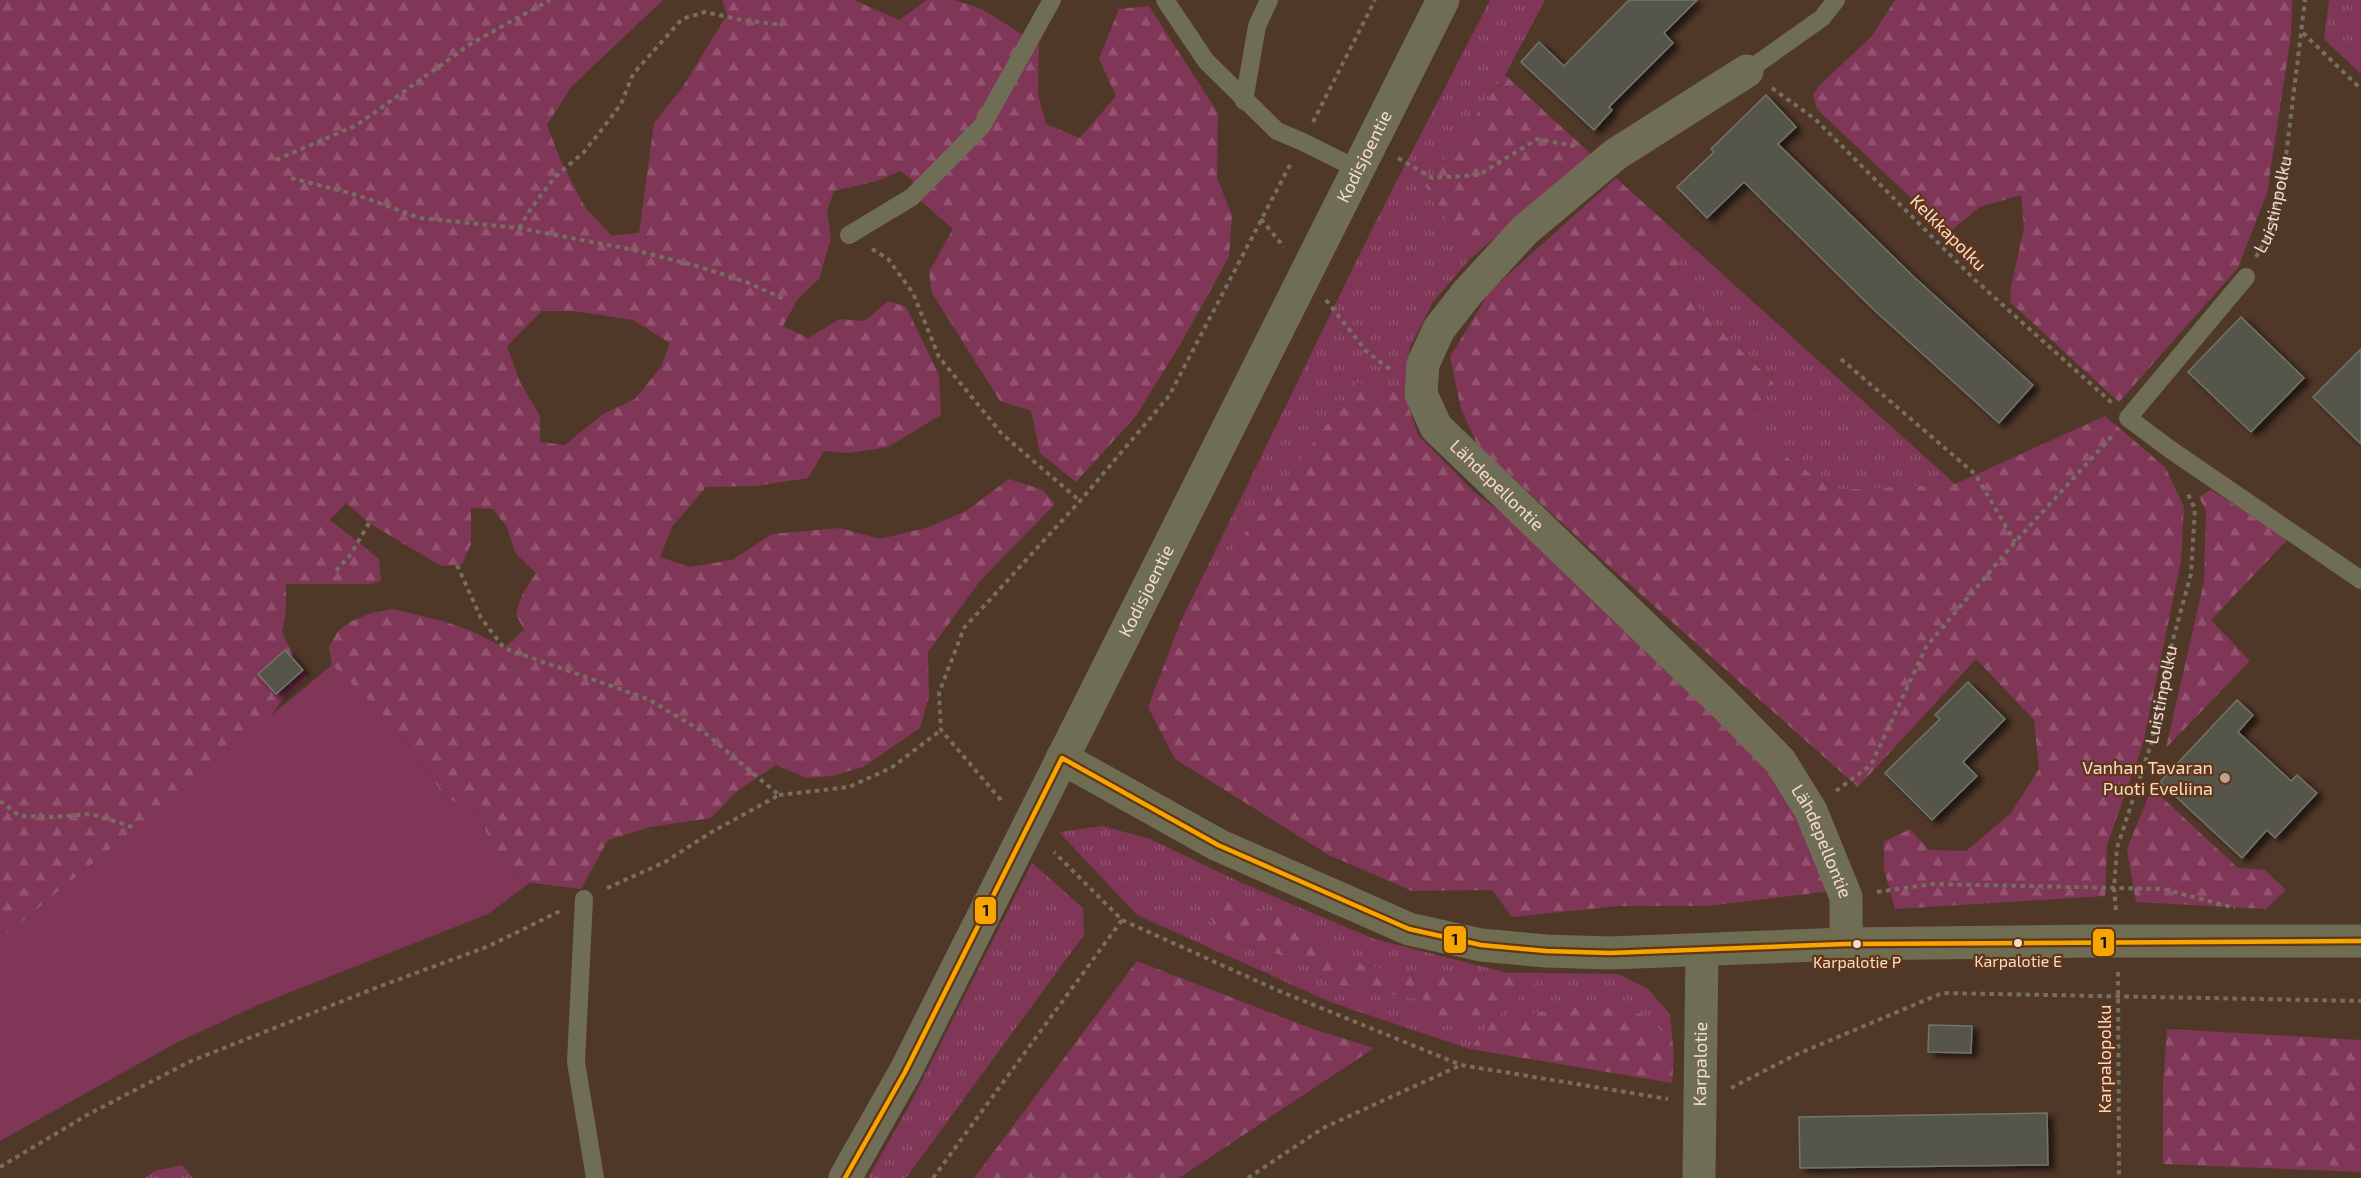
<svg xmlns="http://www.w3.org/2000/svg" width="2361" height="1178" viewBox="0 0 2361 1178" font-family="'Exo 2',sans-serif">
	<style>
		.grass { fill: url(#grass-tufts) }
		.forest { fill: url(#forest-firs); fill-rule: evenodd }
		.garden { fill: #803657 }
		.building { fill: #55544a; stroke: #73756a; stroke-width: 1.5; filter: url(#shadow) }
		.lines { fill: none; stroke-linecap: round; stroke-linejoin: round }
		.path { stroke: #766f5f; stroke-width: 4; stroke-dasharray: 4.5 4.5; stroke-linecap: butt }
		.service { stroke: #706d56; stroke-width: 18 }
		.minor { stroke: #706d56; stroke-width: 33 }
		.tertiary { stroke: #706d56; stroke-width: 33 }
		.secondary { stroke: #6f6d51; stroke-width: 33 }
		.bus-1-casing { stroke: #613518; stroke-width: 9 }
		.bus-1 { stroke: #f7a600; stroke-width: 4.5 }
		.poi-dot { fill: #bda292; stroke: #613518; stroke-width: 2 }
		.bus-dot { fill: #f7dbcb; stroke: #613518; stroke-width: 2 }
		.labels { text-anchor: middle; stroke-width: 4.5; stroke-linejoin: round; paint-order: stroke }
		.bus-label { font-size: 16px; fill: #f7dbcb; stroke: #613518 }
		.street-label { font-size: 18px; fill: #f7dbcb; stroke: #613518 }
		.poi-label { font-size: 18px; fill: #f7dbcb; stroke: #613518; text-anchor: end }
		.line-badge { stroke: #613518; stroke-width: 2 }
		.pale-badge-label { font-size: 16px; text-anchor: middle; font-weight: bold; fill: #111 }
	</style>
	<defs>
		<pattern id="grass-tufts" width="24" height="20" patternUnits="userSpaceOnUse" patternTransform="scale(1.5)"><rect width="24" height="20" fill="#803657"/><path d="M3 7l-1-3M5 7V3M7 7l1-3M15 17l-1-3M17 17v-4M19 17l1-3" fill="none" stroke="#93526e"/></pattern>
		<pattern id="forest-firs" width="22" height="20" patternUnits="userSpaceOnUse" patternTransform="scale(1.5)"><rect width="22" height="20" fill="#803657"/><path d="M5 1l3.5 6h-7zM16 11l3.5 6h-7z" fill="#93526e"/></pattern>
		<filter id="shadow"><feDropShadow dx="6" dy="4" stdDeviation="3" flood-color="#0009"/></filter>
	</defs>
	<rect width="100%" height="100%" fill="#503829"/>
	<g class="grass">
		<path d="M1490 0H1545L1505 75 1425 186 1470 259 1433 302 1410 347 1404 393 1358 383 1181 621 1372 229Z"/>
		<path d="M2329 0H2361V74L2324 39Z"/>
		<path d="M1667 224 1955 484 1834 490 1748 430 1774 383 1687 297Z"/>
		<path d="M1102 826 1150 839 1240 882 1374 939 1508 973H1401L1330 956 1301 927 1227 940 1306 962 1329 984 1425 1000 1417 1019H1494L1545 973 1618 974 1648 989 1670 1014 1656 1036 1494 1019 1470 1049 1330 1002 1137 915 1059 832Z"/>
		<path d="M1032 863 1083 908 1084 935 906 1178H868L909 1106Z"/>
		<path d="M182 1165 193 1178H145L155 1171Z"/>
	</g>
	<g class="forest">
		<path d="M0 0H663L571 87 547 125 561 161 585 207 612 236 639 233 654 123 682 88 727 15 722 0H854L899 20 927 0H955L982 9 1039 45 1038 94 1046 124 1080 138 1116 96 1099 59 1119 9 1149 6 1218 113 1217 178 1232 215 1229 257 1181 343 1136 416 1076 482 1040 453 1031 411 1000 401 932 293 929 272 953 229 921 201 912 180 900 171 877 181 834 191 827 211 831 238 819 279 797 300 783 326 808 338 840 319 865 321 888 301 906 307 939 375 941 415 888 447 849 453 824 451 808 478 755 486 706 487 672 527 660 557 689 567 732 560 772 534 840 528 880 539 929 527 966 511 1009 479 1043 490 1055 504 980 581 928 652 929 696 920 728 863 767 832 776 806 778 776 765 737 791 711 818 650 827 608 840 581 889 524 882 502 870 478 813 445 797 393 725 332 665 329 647 338 631 350 622 371 613 393 609 443 621 474 632 504 648 524 630 516 614 522 595 536 573 516 554 507 527 493 509 471 508V544L462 564 441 566 369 523 346 503 330 520 379 559 381 581 370 584H286V611L282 632 295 660 308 678 285 696 270 717 0 940ZM542 311H573L633 320 670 343 661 367 635 399 603 414 565 445 540 442V416L520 382 507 346Z"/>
		<path d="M1895 0H2292L2291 35 2267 193 2238 268 2119 402 2010 302 2011 287 2024 228 2021 195 1980 207 1948 233 1817 109 1813 94 1821 84 1872 36Z"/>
		<path d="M1505 75 1592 155 1470 259 1425 186Z"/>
		<path d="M1616 178 1667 224 1687 297 1774 383 1748 430 1834 490 1955 484 2105 416 2165 467 2184 507 2181 561 2143 744 2107 845 2105 896 1895 909 1884 869V842L1910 829 1929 850 1966 851 2011 813 2039 769 2034 720 1976 659 1858 787 1610 567 1478 446 1461 409 1450 357 1490 291Z"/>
		<path d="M1358 382 1404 393 1418 435 1475 493 1519 525 1779 776 1831 891 1707 906H1619L1512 917 1492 890 1412 891 1329 855 1175 759 1148 707 1181 621Z"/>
		<path d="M2211 490 2288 539 2211 620 2250 661 2166 748 2204 581 2206 511 2199 497Z"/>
		<path d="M2152 788 2238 868 2265 870 2286 890 2266 909 2136 902 2127 849Z"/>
		<path d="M1232 897 1301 927 1330 956 1401 973H1545L1495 1019 1601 1003 1641 1014 1656 1036 1670 1014 1674 1057 1672 1083 1470 1049 1493 1019H1416L1425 1000 1329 984 1306 962 1227 940 1200 904Z"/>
		<path d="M1137 961 1310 1028 1374 1048 1179 1178H974Z"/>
		<path d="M2167 1029 2361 1040V1172L2163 1164V1085Z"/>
	</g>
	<path class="garden" d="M332 665 393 725 445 797 478 813 502 870 524 882H531L488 914 258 1005 176 1043 0 1141V940Z"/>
	<g class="building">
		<path d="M1629 0H1697L1664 33 1673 43 1609 107 1612 110 1594 130 1521 62 1539 42 1564 66Z"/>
		<path d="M1766 95 1796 127 1778 144 1914 277 2033 385 1999 423 1873 309 1744 182 1707 218 1677 187 1714 152 1711 149Z"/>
		<path d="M2241 317 2304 378 2251 432 2188 372Z"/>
		<path d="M2361 349V444L2313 397Z"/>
		<path d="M285 650 303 670 276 694 258 674Z"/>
		<path d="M1968 682 2005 719 1963 762 1977 776 1932 820 1885 773 1940 719 1935 715Z"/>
		<path d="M2237 700 2253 715 2238 732 2291 781 2297 775 2317 793 2275 838 2267 830 2242 858 2160 782Z"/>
		<path d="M1929 1025 1972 1026 1971 1053 1928 1052Z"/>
		<path d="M2047 1113 2048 1165 1800 1168 1799 1117Z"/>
	</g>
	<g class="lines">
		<g class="path">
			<path d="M2303 33 2361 89"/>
			<path d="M1772 88 1815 119 1975 280 2112 403"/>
			<path d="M1313 122 1375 0"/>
			<path d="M1398 158 1432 178 1479 175 1537 139 1575 146"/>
			<path d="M276 160 357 125 472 43 550 0"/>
			<path d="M291 178 357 195 420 218 519 228 634 250 697 266 746 282 784 299"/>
			<path d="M1261 219 1284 247"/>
			<path d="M519 228 532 207 555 177 584 152 600 132 621 104 633 74 682 19 705 12 742 20 783 25"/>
			<path d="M872 249 888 259 913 293 939 357 1002 434 1080 501"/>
			<path id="s1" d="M2256 257 2270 231 2286 156 2305 0"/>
			<path d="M1326 300 1366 351 1392 371"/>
			<path d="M1841 359 1975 474 2015 542"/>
			<path d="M457 565 481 618 504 648 648 699 705 733 779 795 710 833 665 862 605 889"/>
			<path d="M336 571 351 554 369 523"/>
			<path d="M1836 791 1871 765 1926 647 2015 542 2114 434"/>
			<path d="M779 795 849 787 891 768 941 730"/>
			<path d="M1001 800 941 730 939 693 964 628 1080 501 1169 396 1291 163"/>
			<path d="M0 801 20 816 53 817 91 814 136 828"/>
			<path d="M1877 892 1932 884 2163 889 2235 908"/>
			<path id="s2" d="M2116 910 2114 889 2117 848 2152 741 2172 643 2191 574 2195 509 2187 492"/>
			<path d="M1122 920 1277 990 1461 1065 1668 1099"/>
			<path d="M2118 972 2119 1178"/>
			<path d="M1731 1088 1793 1056 1942 993 2361 1001"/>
			<path d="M0 1167 87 1115 191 1061 378 987 489 946 560 911"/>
			<path d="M933 1178 1122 920 1054 852"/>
			<path d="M1248 1178 1323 1128 1461 1065"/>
		</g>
		<g class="service">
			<path d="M1165 0 1206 61 1277 131 1303 142 1357 169"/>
			<path d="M1747 71 1822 18 1836 0"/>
			<path d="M1244 101 1257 26 1269 0"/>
			<path d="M849 235 912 197 982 126 1052 0"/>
			<path d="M2246 277 2128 418 2171 450 2361 580"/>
			<path d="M584 899 576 1062 595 1178"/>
		</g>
		<g class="minor">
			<path id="s3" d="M1747 71 1616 154 1525 230 1468 292 1439 329 1423 364 1421 394 1436 427 1724 704 1780 761 1811 811 1846 897V944"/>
			<path id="s4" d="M1699 1178 1702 951"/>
		</g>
		<path class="tertiary" id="s5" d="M845 1178 905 1072 1443 0"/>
		<path class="secondary" d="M1062 758 1218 845 1409 929 1481 945 1546 951 1610 953 1846 944 2097 941H2361"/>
		<defs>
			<path id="bus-1" d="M845 1178 905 1072 1062 758 1218 845 1409 929 1481 945 1546 951 1610 953 1846 944 2361 941"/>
		</defs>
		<use href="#bus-1" class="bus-1-casing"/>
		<use href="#bus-1" class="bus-1"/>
	</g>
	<circle class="poi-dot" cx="2225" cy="778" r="6"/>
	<g class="bus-dot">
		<circle cx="2018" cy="943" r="5"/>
		<circle cx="1857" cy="944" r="5"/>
	</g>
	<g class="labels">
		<g class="bus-label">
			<text x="2018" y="967">Karpalotie E</text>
			<text x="1857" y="968">Karpalotie P</text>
		</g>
		<g class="street-label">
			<text dy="6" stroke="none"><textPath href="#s5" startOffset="1146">Kodisjoentie</textPath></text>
			<text dy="6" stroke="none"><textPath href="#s1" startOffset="56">Luistinpolku</textPath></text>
			<text transform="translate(1948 233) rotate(45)" y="6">Kelkkapolku</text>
			<text dy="6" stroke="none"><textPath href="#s3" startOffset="594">Lähdepellontie</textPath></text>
			<text dy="6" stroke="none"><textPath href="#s5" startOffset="660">Kodisjoentie</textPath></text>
			<text dy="6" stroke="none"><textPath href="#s2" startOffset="222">Luistinpolku</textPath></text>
			<text dy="6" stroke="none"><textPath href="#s3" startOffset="1080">Lähdepellontie</textPath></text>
			<text transform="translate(2105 1059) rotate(-90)" y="6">Karpalopolku</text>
			<text dy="6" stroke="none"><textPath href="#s4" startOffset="114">Karpalotie</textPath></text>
		</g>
		<g class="poi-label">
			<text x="2213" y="774">Vanhan Tavaran<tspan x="2213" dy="21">Puoti Eveliina</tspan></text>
		</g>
	</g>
	<g class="line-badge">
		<rect x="974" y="896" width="23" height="29" rx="6" fill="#f7a600"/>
		<rect x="1443" y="925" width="24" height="29" rx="6" fill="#f7a600"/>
		<rect x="2092" y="928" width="23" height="29" rx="6" fill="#f7a600"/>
	</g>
	<g class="pale-badge-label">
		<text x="986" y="916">1</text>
		<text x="1455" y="945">1</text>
		<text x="2104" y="948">1</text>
	</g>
</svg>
